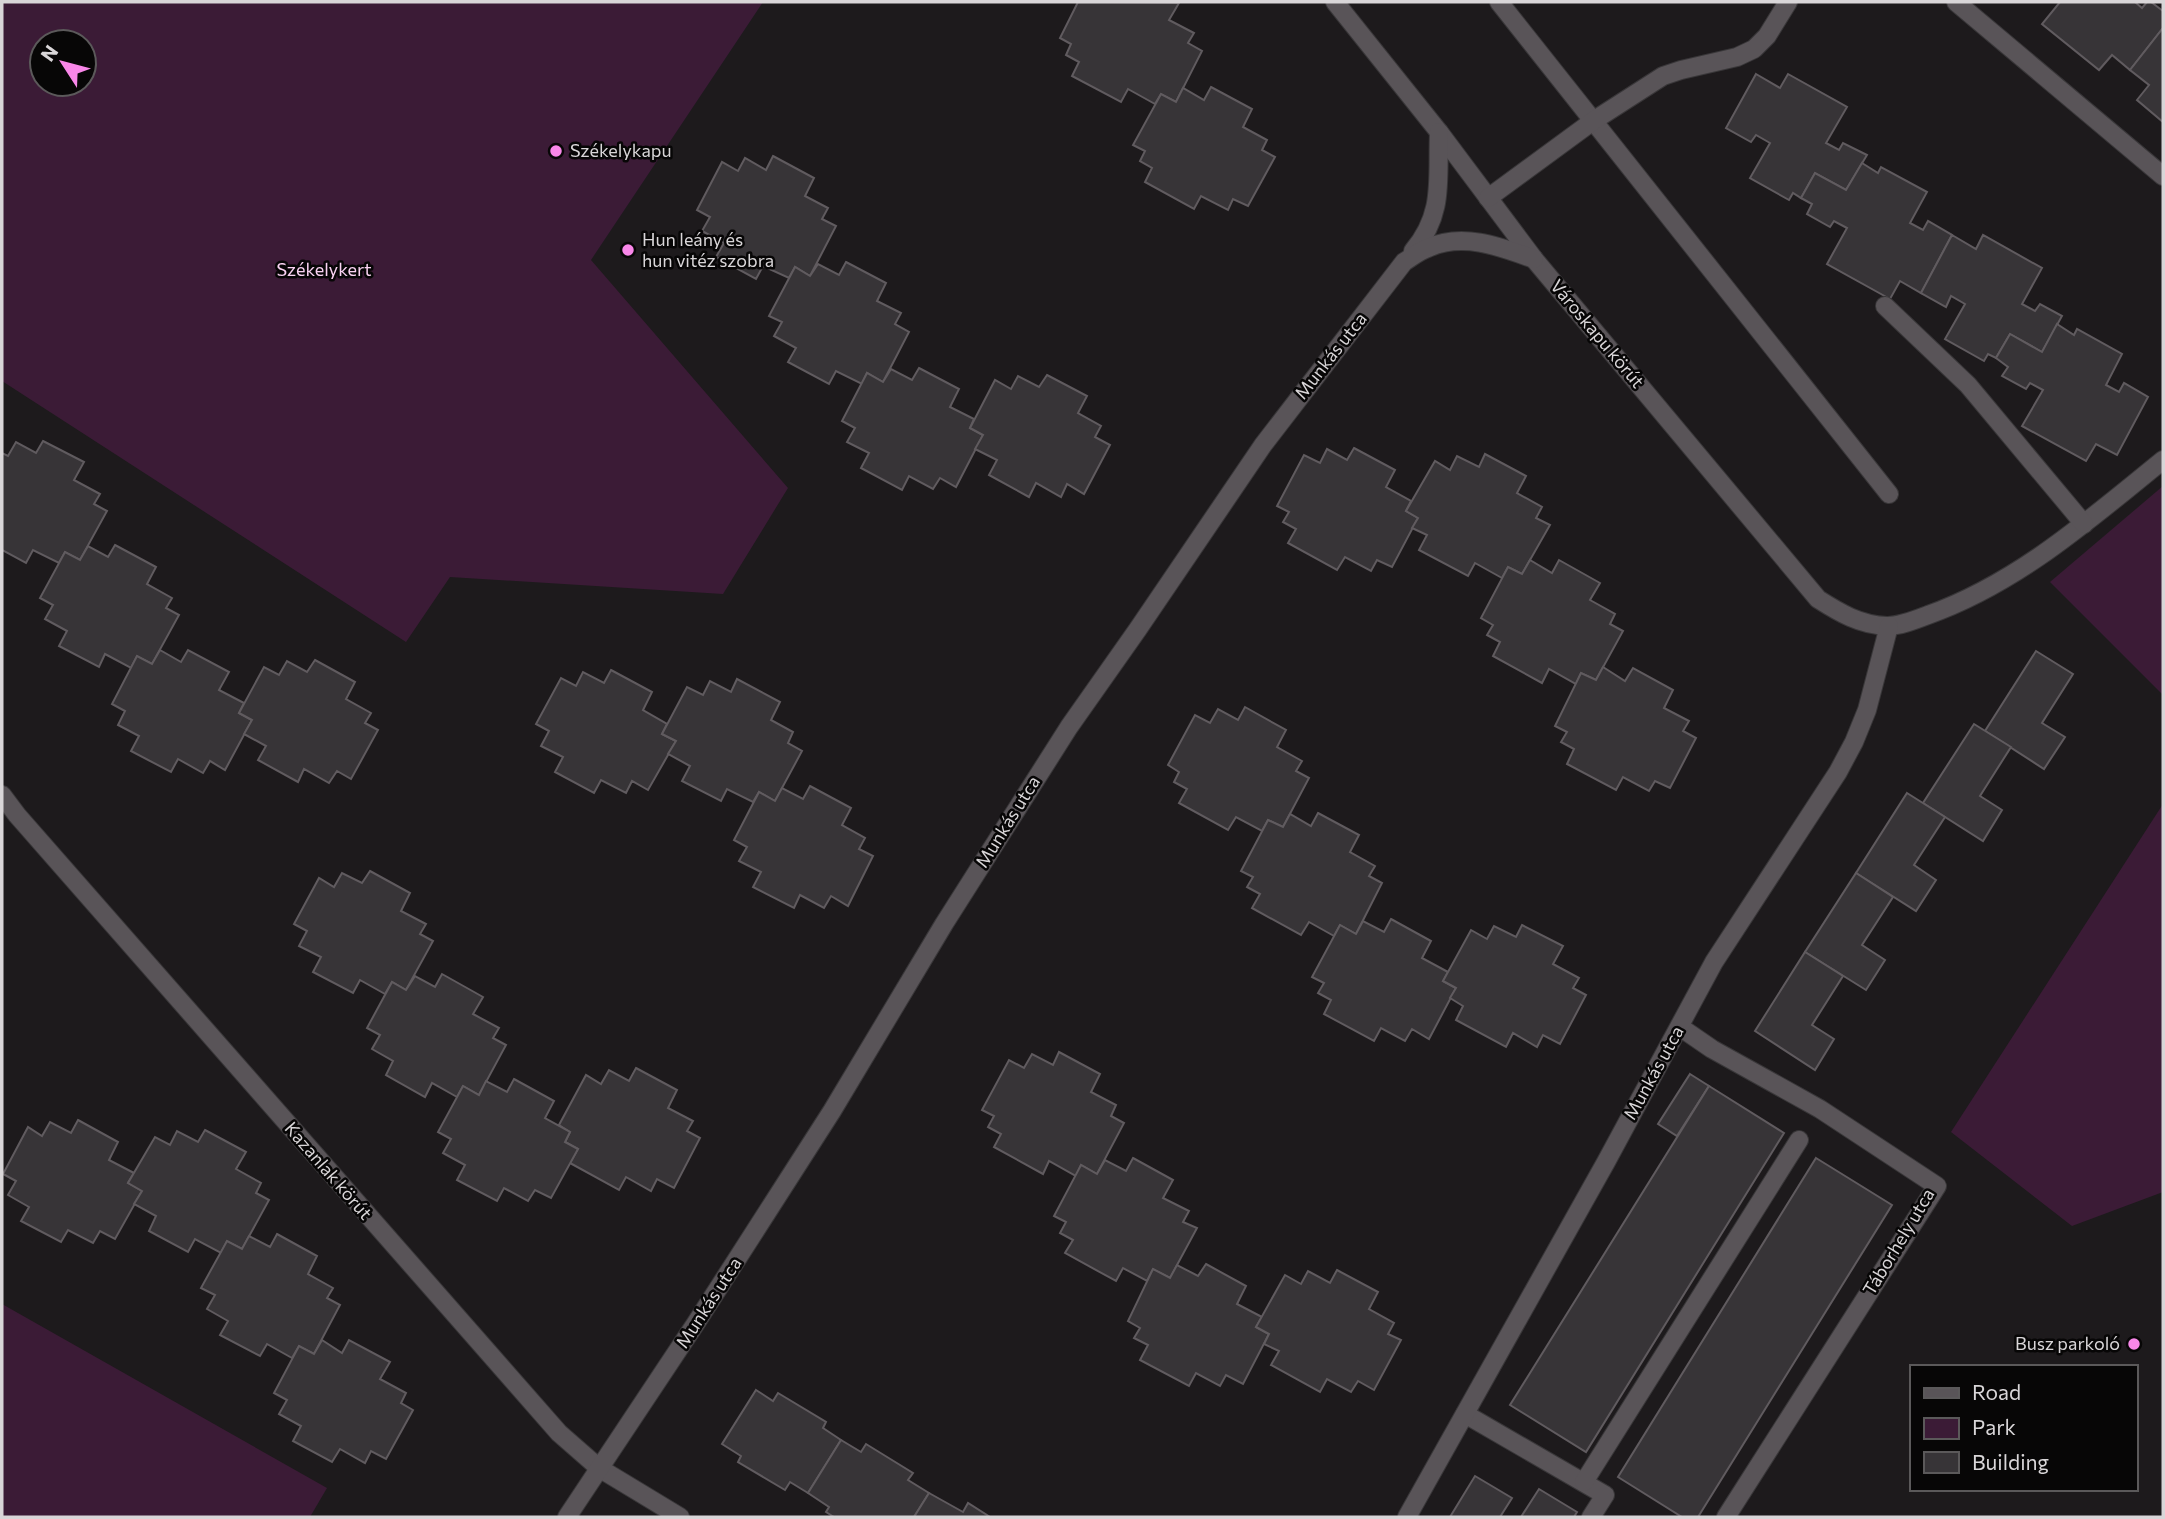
<svg xmlns="http://www.w3.org/2000/svg" width="2165" height="1519" viewBox="0 0 2165 1519" font-family="Commissioner,sans-serif">
	<style>
		.green { fill: #3b1b36; fill-rule: evenodd }
		.building { fill: #373437; stroke: #605b5f; stroke-width: 2 }
		.lines { fill: none; stroke-linecap: round; stroke-linejoin: round }
		.minor-casing { stroke: #393739; stroke-width: 20 }
		.minor { stroke: #595458; stroke-width: 18 }
		.poi-dot { fill: #f987e9; stroke: #070606; stroke-width: 2.5 }
		.labels { text-anchor: middle; stroke-width: 5; stroke-linejoin: round; paint-order: stroke }
		.poi-label { font-size: 18px; fill: #d9d6d8; stroke: #070606; text-anchor: start }
		.park-label { font-size: 18px; fill: #fad2f2; stroke: #070606 }
		.street-label { font-size: 18px; fill: #d9d6d8; stroke: #070606 }
	</style>
	<rect width="100%" height="100%" fill="#1d1a1c"/>
	<g class="green">
		<path d="M2 2H763L591 260 788 488 723 594 450 577 406 642 2 381ZM42 42H84V84H42Z"/>
		<path d="M2163 486V695L2050 582Z"/>
		<path d="M2163 804V1192L2072 1226 1951 1132Z"/>
		<path d="M2 1304 327 1488 310 1517H2Z"/>
	</g>
	<g class="building">
		<path d="M1078 2 1179 3 1169 20 1194 33 1188 43 1202 51 1176 102 1161 94 1155 104 1128 89 1121 102 1072 76 1079 62 1066 55 1071 44 1060 38Z"/>
		<path d="M2060 2H2135L2142 8 2147 2H2151L2163 11V28L2130 70 2112 55 2099 70 2042 24Z"/>
		<path d="M2163 28V122L2137 100 2149 85 2130 70Z"/>
		<path d="M1756 74 1780 88 1788 74 1847 107 1826 143 1839 150 1843 143 1867 155 1846 190 1815 173 1801 198 1793 193 1789 200 1750 178 1770 143 1756 135 1751 142 1726 128Z"/>
		<path d="M1211 87 1252 109 1243 127 1267 140 1262 150 1275 157 1248 206 1233 199 1228 210 1201 196 1194 209 1145 182 1152 168 1140 161 1145 151 1133 145 1161 94 1176 102 1183 88 1204 100Z"/>
		<path d="M773 156 814 178 805 196 828 208 822 219 836 226 810 276 795 267 789 278 763 266 756 279 716 257 724 243 702 231 710 217 697 210 722 162 738 171 745 158 766 170Z"/>
		<path d="M1862 163 1878 173 1881 167 1927 192 1910 223 1923 230 1928 221 1952 235 1921 293 1900 281 1890 299 1827 264 1847 228 1834 221 1830 227 1807 214 1812 204 1801 198 1815 173 1846 190Z"/>
		<path d="M1952 235 1976 249 1983 235 2042 268 2022 304 2035 311 2040 304 2062 316 2042 352 2010 334 1996 358 1988 354 1984 361 1945 339 1965 304 1951 296 1946 307 1921 293Z"/>
		<path d="M846 262 886 283 877 301 901 313 895 324 909 332 883 382 867 373 862 384 836 371 829 384 788 362 796 348 774 336 782 322 769 316 795 267 810 276 818 264 839 275Z"/>
		<path d="M2057 324 2074 335 2077 329 2122 354 2106 385 2119 392 2124 383 2148 397 2117 455 2096 444 2086 461 2022 426 2043 390 2030 383 2026 389 2002 376 2008 367 1996 358 2010 334 2042 352Z"/>
		<path d="M919 368 959 389 950 407 974 419 970 428 983 435 956 487 940 478 933 489 909 476 902 490 861 468 869 453 847 442 855 428 842 421 867 373 883 382 891 369 912 380Z"/>
		<path d="M1047 375 1087 396 1078 413 1101 426 1095 437 1110 445 1084 494 1067 484 1061 497 1036 483 1029 497 989 475 997 460 975 449 983 435 970 428 995 380 1011 389 1018 376 1039 387Z"/>
		<path d="M43 441 84 462 74 480 100 494 94 504 107 511 80 560 65 552 59 563 33 550 26 563 2 550V453L8 456 16 442 36 453Z"/>
		<path d="M1354 448 1395 470 1386 487 1411 501 1406 511 1418 518 1392 567 1377 560 1371 571 1345 557 1337 570 1288 543 1296 529 1283 522 1289 512 1277 506 1304 455 1320 463 1327 449 1347 460Z"/>
		<path d="M1485 454 1526 476 1517 493 1542 507 1536 518 1550 525 1522 574 1508 567 1502 578 1475 563 1468 576 1419 550 1427 535 1412 528 1418 518 1406 511 1435 461 1450 470 1457 456 1479 467Z"/>
		<path d="M115 545 156 567 147 584 172 598 166 608 179 615 152 664 137 656 131 668 105 654 99 667 59 646 67 631 45 619 53 605 40 598 65 552 80 560 88 546 108 557Z"/>
		<path d="M1530 560 1552 573 1559 560 1600 583 1590 600 1615 614 1610 624 1623 631 1596 680 1581 673 1576 684 1549 669 1542 683 1493 656 1500 642 1487 635 1493 625 1481 618 1508 567 1522 574Z"/>
		<path d="M160 650 181 662 188 650 229 672 219 690 244 703 239 713 252 720 225 770 210 761 203 773 178 759 171 772 131 751 139 736 118 725 125 711 112 704 137 656 152 664Z"/>
		<path d="M2036 651 2073 674 2042 723 2065 737 2044 769 1985 731Z"/>
		<path d="M315 660 355 682 346 699 371 713 365 723 378 730 351 779 337 771 329 783 304 769 298 782 258 760 266 746 244 734 252 720 239 713 264 667 279 675 287 661 307 672Z"/>
		<path d="M1603 667 1625 681 1633 668 1673 690 1664 708 1689 721 1683 731 1696 738 1670 788 1655 781 1649 791 1623 777 1616 790 1567 764 1574 749 1561 742 1567 732 1555 726 1581 673 1596 680Z"/>
		<path d="M611 670 652 692 643 710 667 724 662 734 676 741 648 790 632 781 626 793 601 780 594 793 555 772 563 757 541 746 549 731 536 724 561 678 576 686 583 672 604 683Z"/>
		<path d="M737 679 780 702 771 720 793 732 788 743 802 751 775 801 759 792 753 802 727 789 721 801 682 781 690 766 668 754 676 741 662 734 687 687 703 695 710 681 731 692Z"/>
		<path d="M1245 707 1286 730 1277 747 1302 761 1296 771 1309 778 1283 827 1268 820 1262 831 1236 817 1228 830 1179 803 1187 789 1174 782 1179 772 1168 765 1195 715 1210 723 1218 709 1238 720Z"/>
		<path d="M1974 724 2011 747 1980 796 2002 810 1983 841 1923 803Z"/>
		<path d="M810 786 851 808 842 825 865 838 859 849 873 856 848 906 831 896 824 908 800 895 794 908 753 887 761 872 739 861 747 847 734 840 759 792 775 801 782 788 803 799Z"/>
		<path d="M1907 793 1945 817 1914 865 1936 880 1916 911 1856 873Z"/>
		<path d="M1318 813 1359 835 1350 852 1375 866 1369 876 1382 883 1356 934 1340 925 1334 936 1309 922 1301 935 1252 908 1260 894 1247 887 1253 877 1241 871 1268 820 1283 827 1290 814 1311 826Z"/>
		<path d="M370 871 410 893 401 911 426 924 420 934 433 941 406 990 392 982 385 994 360 980 353 993 313 972 321 957 299 946 307 931 294 924 319 878 334 887 342 873 362 883Z"/>
		<path d="M1856 873 1893 897 1862 945 1885 960 1866 990 1805 952Z"/>
		<path d="M1391 919 1431 941 1422 958 1448 972 1443 981 1456 988 1429 1039 1412 1029 1405 1041 1381 1028 1374 1041 1324 1014 1331 1000 1318 993 1324 983 1312 977 1340 925 1356 934 1363 921 1384 932Z"/>
		<path d="M1522 925 1563 946 1553 964 1579 978 1573 988 1586 995 1560 1044 1543 1035 1537 1047 1513 1033 1506 1047 1456 1020 1463 1006 1450 998 1456 988 1443 981 1471 930 1487 939 1494 926 1516 937Z"/>
		<path d="M1805 952 1843 976 1812 1025 1834 1039 1815 1070 1755 1031Z"/>
		<path d="M442 974 483 997 473 1014 499 1028 493 1038 506 1045 479 1095 463 1086 457 1097 432 1083 425 1097 386 1075 393 1061 372 1049 380 1035 367 1028 392 982 406 990 415 976 435 987Z"/>
		<path d="M1059 1052 1100 1074 1091 1092 1116 1105 1111 1116 1124 1123 1097 1174 1081 1165 1076 1176 1049 1161 1043 1174 994 1147 1001 1134 988 1127 994 1116 982 1110 1009 1060 1024 1068 1032 1054 1053 1065Z"/>
		<path d="M636 1068 677 1090 668 1108 693 1121 687 1131 700 1138 674 1188 657 1179 651 1191 626 1177 619 1190 570 1163 578 1149 565 1142 570 1132 559 1125 586 1075 601 1084 609 1070 629 1081Z"/>
		<path d="M1690 1074 1709 1086 1677 1136 1658 1124Z"/>
		<path d="M514 1079 554 1101 545 1118 570 1132 565 1142 578 1149 551 1198 535 1190 528 1201 504 1188 497 1201 457 1180 465 1165 443 1153 451 1139 438 1132 463 1086 479 1095 486 1081 507 1092Z"/>
		<path d="M1709 1086 1784 1133 1586 1452 1510 1405Z"/>
		<path d="M78 1120 118 1142 109 1160 134 1173 128 1183 142 1191 115 1239 100 1231 93 1243 68 1230 61 1242 21 1221 29 1207 8 1195 16 1181 3 1174 28 1127 42 1136 50 1122 71 1133Z"/>
		<path d="M205 1130 246 1152 236 1169 261 1183 256 1193 269 1200 242 1249 227 1241 221 1253 195 1239 188 1252 149 1231 156 1216 134 1204 142 1191 128 1183 155 1137 170 1145 177 1131 198 1142Z"/>
		<path d="M1133 1158 1173 1180 1163 1198 1189 1211 1183 1222 1197 1228 1170 1278 1153 1269 1147 1281 1123 1268 1116 1281 1065 1253 1073 1240 1060 1233 1066 1222 1054 1216 1081 1165 1097 1174 1105 1160 1126 1171Z"/>
		<path d="M1816 1158 1892 1205 1698 1517H1682L1618 1477Z"/>
		<path d="M277 1234 317 1256 308 1274 333 1288 327 1298 340 1305 314 1354 299 1346 292 1358 267 1344 260 1356 220 1335 228 1321 207 1309 215 1295 201 1288 227 1241 242 1249 249 1236 270 1247Z"/>
		<path d="M1206 1264 1246 1286 1237 1304 1262 1317 1256 1327 1269 1334 1243 1384 1226 1375 1220 1386 1196 1373 1189 1386 1140 1360 1148 1345 1134 1338 1140 1328 1128 1321 1153 1269 1170 1278 1177 1265 1198 1276Z"/>
		<path d="M1337 1270 1378 1292 1369 1309 1394 1323 1388 1334 1401 1340 1374 1390 1358 1381 1351 1392 1327 1379 1320 1392 1271 1365 1279 1351 1264 1344 1269 1334 1256 1327 1285 1275 1301 1284 1308 1271 1330 1283Z"/>
		<path d="M322 1340 342 1353 349 1340 390 1362 380 1379 406 1393 401 1403 413 1410 386 1459 371 1451 365 1463 340 1449 332 1462 293 1441 301 1426 279 1414 287 1400 274 1393 299 1346 314 1354Z"/>
		<path d="M756 1390 773 1401 778 1393 826 1422 823 1428 841 1440 808 1493 790 1482 785 1490 738 1462 741 1456 722 1444Z"/>
		<path d="M841 1440 861 1452 866 1444 913 1473 908 1480 929 1493 914 1517H834L826 1512 829 1507 808 1493Z"/>
		<path d="M1475 1476 1512 1498 1500 1517H1450Z"/>
		<path d="M1539 1489 1577 1512 1574 1517H1521Z"/>
		<path d="M929 1493 963 1512 968 1503 990 1517H914Z"/>
	</g>
	<g class="lines">
		<defs>
			<g id="minor">
				<path d="M1335 2 1439 132 1534 259 1818 599C1840 613 1860 625 1887 626 1900 626 1915 620 1928 615 2018 583 2090 519 2163 460"/>
				<path d="M1499 2 1889 494"/>
				<path d="M1956 2 2163 176"/>
				<path d="M1488 198 1593 121 1663 76 1681 70 1737 57 1754 49 1767 36 1788 2"/>
				<path d="M1413 251C1445 213 1437 179 1439 132"/>
				<path d="M1885 306 1968 385 2084 524"/>
				<path d="M2 795 17 815 559 1433 599 1468 680 1517"/>
				<path d="M1680 1027 1712 1049 1820 1109 1937 1186 1726 1517"/>
				<path d="M1465 1414 1605 1495 1591 1517"/>
				<path d="M1584 1482 1799 1140"/>
				<path d="M567 1517 696 1323 832 1111 944 924 1069 727 1138 629 1263 445 1404 262C1412 257 1419 251 1428 248 1463 232 1501 247 1534 259"/>
				<path d="M1407 1517 1606 1162 1714 962 1838 772 1854 742 1867 710 1889 626"/>
			</g>
		</defs>
		<use href="#minor" class="minor-casing"/>
		<use href="#minor" class="minor"/>
	</g>
	<g class="poi-dot">
		<circle cx="556" cy="151" r="7"/>
		<circle cx="628" cy="250" r="7"/>
		<circle cx="2134" cy="1344" r="7"/>
	</g>
	<g class="labels">
		<g class="poi-label">
			<text x="570" y="157">Székelykapu</text>
			<text x="642" y="246">Hun leány és<tspan x="642" dy="21">hun vitéz szobra</tspan></text>
			<text x="2120" y="1350" text-anchor="end">Busz parkoló</text>
		</g>
		<g class="park-label">
			<text x="324" y="276">Székelykert</text>
		</g>
		<g class="street-label">
			<text transform="translate(1597 334) rotate(50)" y="6">Városkapu körút</text>
			<text transform="translate(1331 356) rotate(-52)" y="6">Munkás utca</text>
			<text transform="translate(1008 822) rotate(-58)" y="6">Munkás utca</text>
			<text transform="translate(1654 1073) rotate(-61)" y="6">Munkás utca</text>
			<text transform="translate(328 1171) rotate(49)" y="6">Kazanlak körút</text>
			<text transform="translate(1899 1242) rotate(-59)" y="6">Táborhely utca</text>
			<text transform="translate(709 1303) rotate(-57)" y="6">Munkás utca</text>
		</g>
	</g>
	<rect width="2165" height="1519" fill="none" stroke="#d9d6d8" stroke-width="7"/>
	<rect x="1910" y="1365" width="228" height="126" fill="#070606" stroke="#5b595a" stroke-width="2"/>
	<rect x="1924" y="1388" width="35" height="10" fill="#595458" stroke="#5b595a" stroke-width="2"/>
	<text x="1972" y="1400" font-size="21" fill="#d9d6d8">Road</text>
	<rect x="1924" y="1418" width="35" height="21" fill="#3b1b36" stroke="#5b595a" stroke-width="2"/>
	<text x="1972" y="1435" font-size="21" fill="#d9d6d8">Park</text>
	<rect x="1924" y="1452" width="35" height="21" fill="#373437" stroke="#5b595a" stroke-width="2"/>
	<text x="1972" y="1470" font-size="21" fill="#d9d6d8">Building</text>
	<g transform="translate(63 63) rotate(306)"><circle r="33" fill="#070606" stroke="#5b595a" stroke-width="2"/>
	<path d="M0-5L12 26L0 18L-12 26Z" fill="#f987e9"/>
	<text y="-10" font-size="19" font-weight="bold" text-anchor="middle" fill="#d9d6d8">N</text>
	</g>
</svg>
